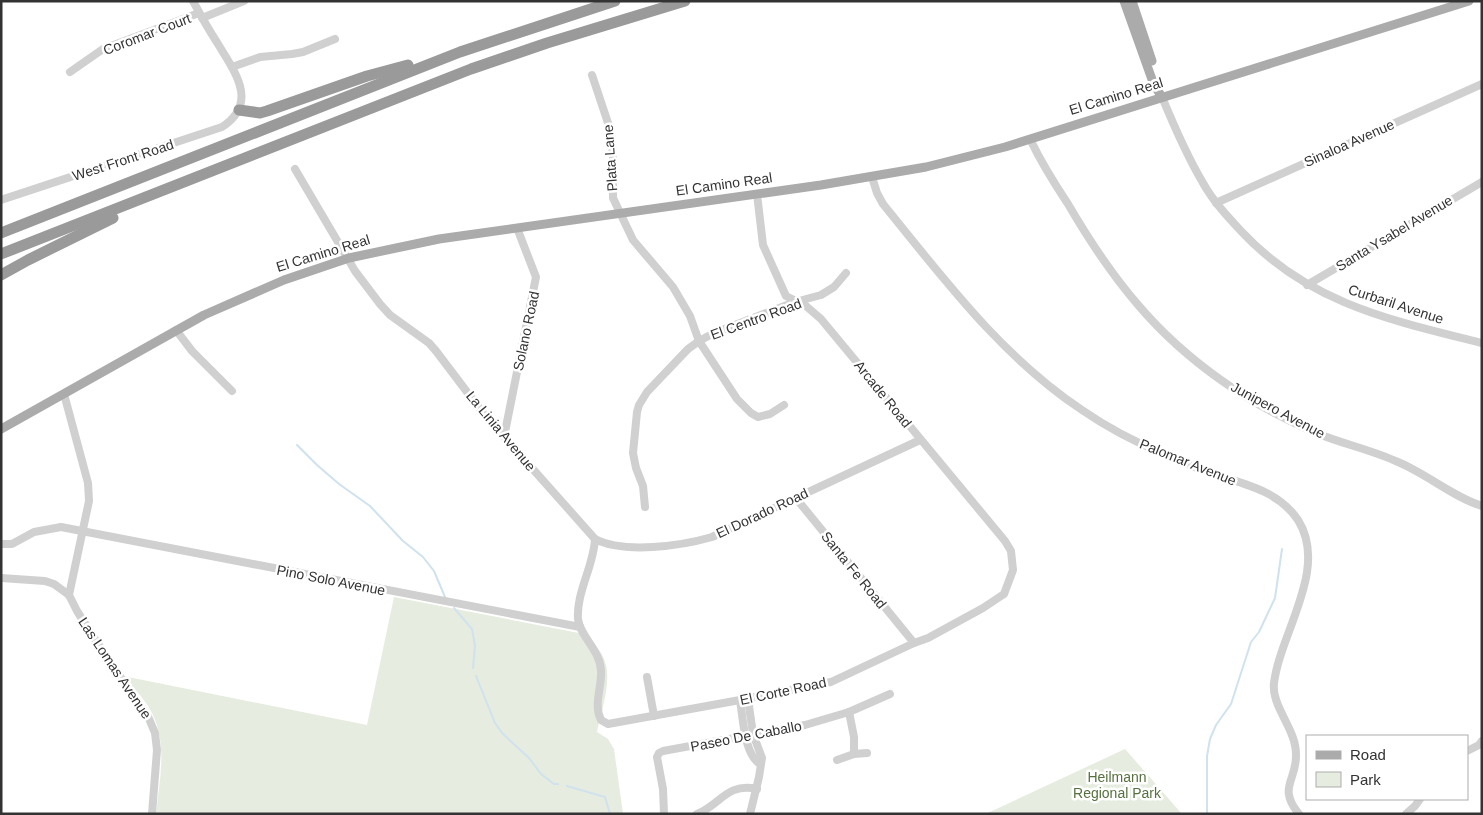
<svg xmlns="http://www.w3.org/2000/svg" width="1483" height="815" viewBox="0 0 1483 815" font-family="Arial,sans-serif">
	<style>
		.green { fill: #e6ecdf }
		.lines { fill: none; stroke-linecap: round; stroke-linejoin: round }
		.stream { stroke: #cfe2ee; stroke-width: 2 }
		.minor { stroke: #d0d0d0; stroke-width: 8 }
		.major { stroke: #ababab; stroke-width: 9 }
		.highway { stroke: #9a9a9a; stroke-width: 11 }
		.labels { text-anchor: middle; stroke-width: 5; stroke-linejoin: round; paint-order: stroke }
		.street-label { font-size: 14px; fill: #333; stroke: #fff }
		.park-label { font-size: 14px; fill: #56703f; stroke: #fff }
	</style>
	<rect width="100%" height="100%" fill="#fff"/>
	<g class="green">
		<path d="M394 597 589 635C594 644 602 652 605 662 612 681 601 712 597 732L608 739 614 749 623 814H156C160 776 169 739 148 706 141 695 131 685 123 676L367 725Z"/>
		<path d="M1125 749 1182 814H985L992 811Z"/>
	</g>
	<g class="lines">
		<g class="stream">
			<path d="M297 445 317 465 339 484 370 506 403 541 423 557 434 571 445 597"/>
			<path d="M454 608 472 629 475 646 473 668"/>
			<path d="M476 676 495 723 502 733 529 758 541 774 554 784H558"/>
			<path d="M567 786 605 797 610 814"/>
			<path d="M1207 814V756L1210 739 1216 725 1231 704 1251 642 1259 632 1275 598 1282 549"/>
		</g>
		<g class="minor">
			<path d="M202 18 244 1"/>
			<path d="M232 67 260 57 292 54 303 52 335 39"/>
			<path d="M70 72 103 49 199 13"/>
			<path d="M592 75 611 132 613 158V198L633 240 673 287 690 316 699 341 737 399 751 413 758 417 770 414 784 405"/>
			<path d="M1162 97C1174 126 1187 156 1203 183 1213 201 1227 216 1241 231 1308 303 1390 320 1482 343"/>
			<path d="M1030 139C1041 162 1054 183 1068 204 1089 240 1112 275 1139 306 1186 361 1250 405 1316 433 1343 444 1372 450 1398 462 1427 474 1453 497 1482 506"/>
			<path d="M295 169 355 271 380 304 390 315 429 343 436 351 483 413 595 539C594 565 576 593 578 619 580 637 600 649 601 671 602 688 593 704 601 720L608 724 740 700 831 682 914 643 928 638 983 608 1004 594 1013 570 1011 551 1005 541 821 319 806 306 786 296 763 245 757 194"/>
			<path d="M872 177 877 193 883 204C944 279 1001 356 1082 410 1108 428 1135 442 1164 454 1179 461 1195 468 1211 473 1243 484 1278 490 1298 520 1329 569 1280 633 1274 683 1271 706 1296 729 1296 754 1297 781 1277 787 1299 814"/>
			<path d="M1 200 222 127C259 103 235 72 218 44 209 30 201 16 193 1"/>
			<path d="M1216 203 1482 84"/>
			<path d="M1307 285 1482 182"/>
			<path d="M176 330 192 351 232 391"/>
			<path d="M64 394 88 483 89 501 69 595"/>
			<path d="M504 437 536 277 517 228"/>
			<path d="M795 497 914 643"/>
			<path d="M645 507 643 486 636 468 633 453 637 412 639 405 647 392 688 349 699 341 714 333 795 302 821 295 834 287 846 273"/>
			<path d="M595 539C624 554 681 546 712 537L920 440"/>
			<path d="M1 544H12L34 532 61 527 580 627"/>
			<path d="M1 578 45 581 54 584 69 595 77 611 109 661 147 714 155 733 157 750 152 814"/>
			<path d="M647 677 654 716"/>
			<path d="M748 699 753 734 762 758 759 777 750 814"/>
			<path d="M740 700C743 718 744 754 760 764"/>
			<path d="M849 712 854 737V754"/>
			<path d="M1467 751 1479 745 1482 741"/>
			<path d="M837 760 854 754 867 753"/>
			<path d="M664 814 663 789 657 757 659 753 663 751 805 725 849 712 890 694"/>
			<path d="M697 814C720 805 727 782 757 789"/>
			<path d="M1406 814 1415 806 1420 799"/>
		</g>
		<g class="major">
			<path d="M1124 1 1154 85 1162 97"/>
			<path d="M1132 1 1152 61"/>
			<path d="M1 429 204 315 284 280 349 258 439 239 821 185 926 167 1005 147 1469 1"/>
		</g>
		<g class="highway">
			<path d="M239 110 260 113 267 111 367 76 408 65"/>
			<path d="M1 233 460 52 615 1"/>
			<path d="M1 254 471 69 547 43 685 1"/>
			<path d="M1 275 28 260 113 218"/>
		</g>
	</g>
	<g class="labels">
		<g class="street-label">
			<text transform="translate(147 34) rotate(-21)" y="5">Coromar Court</text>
			<text transform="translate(1116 96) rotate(-17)" y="5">El Camino Real</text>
			<text transform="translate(1349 143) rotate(-24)" y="5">Sinaloa Avenue</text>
			<text transform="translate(610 158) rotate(-94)" y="5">Plata Lane</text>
			<text transform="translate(123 160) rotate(-18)" y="5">West Front Road</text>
			<text transform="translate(724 184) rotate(-8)" y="5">El Camino Real</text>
			<text transform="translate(1394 233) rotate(-31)" y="5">Santa Ysabel Avenue</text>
			<text transform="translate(323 253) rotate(-17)" y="5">El Camino Real</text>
			<text transform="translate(1396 304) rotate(18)" y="5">Curbaril Avenue</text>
			<text transform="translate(756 319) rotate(-20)" y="5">El Centro Road</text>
			<text transform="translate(526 331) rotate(-78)" y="5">Solano Road</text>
			<text transform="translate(883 394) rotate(51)" y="5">Arcade Road</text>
			<text transform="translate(1278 410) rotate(28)" y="5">Junipero Avenue</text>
			<text transform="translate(501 431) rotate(50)" y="5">La Linia Avenue</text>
			<text transform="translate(1188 462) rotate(22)" y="5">Palomar Avenue</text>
			<text transform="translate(762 513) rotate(-25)" y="5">El Dorado Road</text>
			<text transform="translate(854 570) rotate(51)" y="5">Santa Fe Road</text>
			<text transform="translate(331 580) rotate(11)" y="5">Pino Solo Avenue</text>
			<text transform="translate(115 668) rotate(56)" y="5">Las Lomas Avenue</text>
			<text transform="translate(783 691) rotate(-12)" y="5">El Corte Road</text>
			<text transform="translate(746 736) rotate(-11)" y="5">Paseo De Caballo</text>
		</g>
		<g class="park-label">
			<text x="1117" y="782">Heilmann<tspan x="1117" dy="16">Regional Park</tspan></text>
		</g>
	</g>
	<rect width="1483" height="815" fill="none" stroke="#333333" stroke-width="5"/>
	<rect x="1306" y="735" width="162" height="65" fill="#ffffff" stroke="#adadad"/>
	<rect x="1316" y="751" width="25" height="8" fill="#ababab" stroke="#adadad"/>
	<text x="1350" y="760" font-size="15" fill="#333333">Road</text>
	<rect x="1316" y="772" width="25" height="15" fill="#e6ecdf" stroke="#adadad"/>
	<text x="1350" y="785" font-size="15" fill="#333333">Park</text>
</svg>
